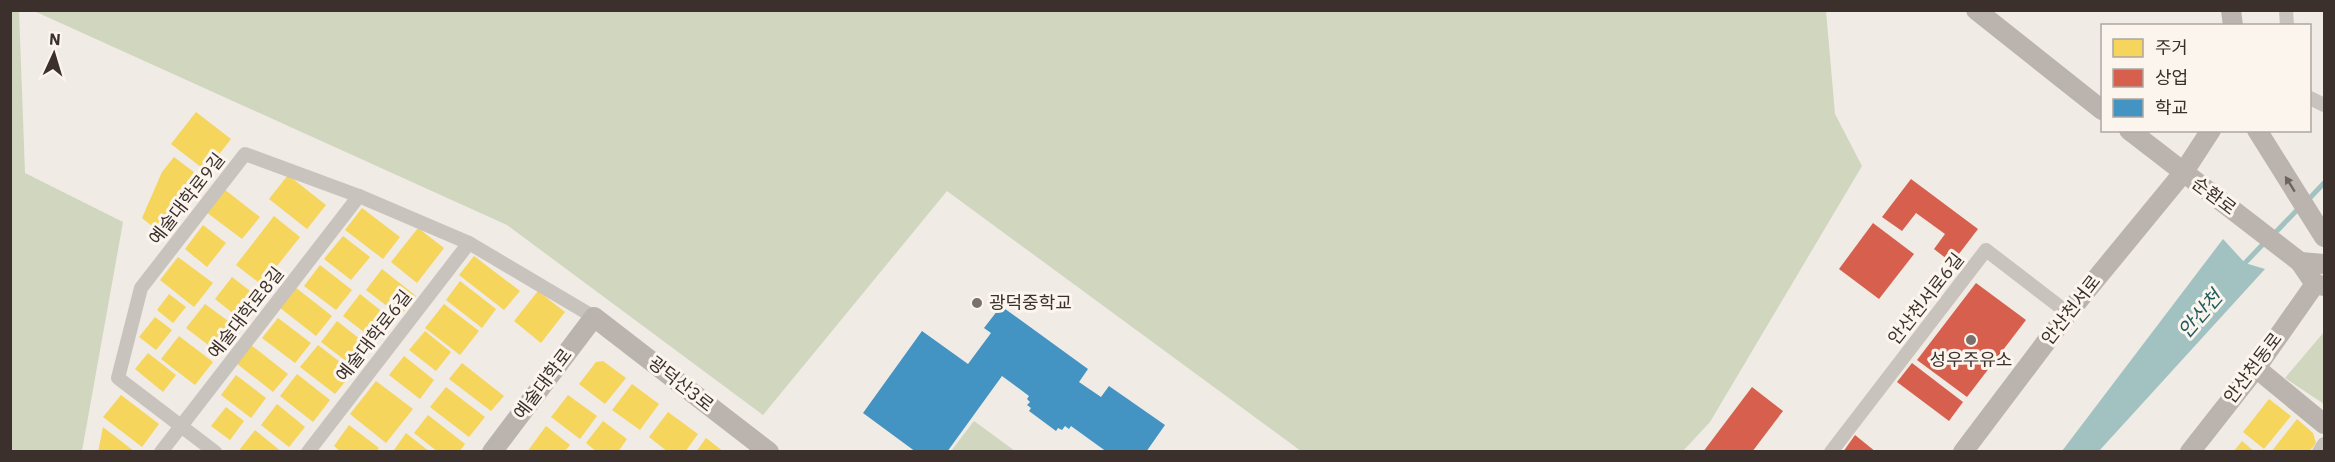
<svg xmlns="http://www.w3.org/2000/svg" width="2335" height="462" viewBox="0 0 2335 462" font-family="'IBM Plex Sans','Noto Sans KR',sans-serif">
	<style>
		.green { fill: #d1d6bf }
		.water { fill: #a1c2c1 }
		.homes { fill: #f6d55c }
		.shops { fill: #d6604d }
		.schools { fill: #4393c3 }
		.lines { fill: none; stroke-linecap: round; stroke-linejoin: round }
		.stream { stroke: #a1c2c1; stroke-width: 5 }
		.street { stroke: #c9c3be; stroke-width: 14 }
		.secondary { stroke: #bab3ae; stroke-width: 20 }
		.oneway { fill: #6e645f }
		.poi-dot { fill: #7a716c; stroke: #fbf5ee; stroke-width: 2 }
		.labels { text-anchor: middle; stroke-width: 6; stroke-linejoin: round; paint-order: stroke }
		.street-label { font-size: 18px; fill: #3b302b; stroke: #fbf5ee }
		.poi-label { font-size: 18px; fill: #3b302b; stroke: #fbf5ee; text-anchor: start }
		.water-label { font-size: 20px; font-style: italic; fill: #1f5a5e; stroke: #fbf5ee }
	</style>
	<rect width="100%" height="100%" fill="#f0ebe5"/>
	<g class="green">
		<path d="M10 11H19L25 173 123 222 82 451H11Z"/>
		<path d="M34 11H1826L1835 114 1862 166 1710 422 1683 451H1301L947 191 763 415 507 225Z"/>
		<path d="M2324 332V404L2285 378Z"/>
		<path d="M974 421 1015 451H951Z"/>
	</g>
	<path class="water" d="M2223 239 2245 263 2265 269 2099 451H2062Z"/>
	<g class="homes">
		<path d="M196 112 231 139 206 171 171 144Z"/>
		<path d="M174 157 199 176 157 230 142 218 162 172Z"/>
		<path d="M288 175 326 205 307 229 269 199Z"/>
		<path d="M224 189 260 217 242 239 206 212Z"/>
		<path d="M362 208 400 237 383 259 345 230Z"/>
		<path d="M274 216 300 237 262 285 236 265Z"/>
		<path d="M203 225 226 243 207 267 185 249Z"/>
		<path d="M418 228 444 248 417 283 391 262Z"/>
		<path d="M343 236 370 257 351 280 324 259Z"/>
		<path d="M474 256 520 291 504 310 459 275Z"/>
		<path d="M178 257 213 283 194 307 160 280Z"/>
		<path d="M320 265 352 290 336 310 304 286Z"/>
		<path d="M382 269 416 296 400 316 366 290Z"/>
		<path d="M232 277 258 297 240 319 215 299Z"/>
		<path d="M460 281 496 309 482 328 446 300Z"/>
		<path d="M295 287 332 316 316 336 279 307Z"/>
		<path d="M538 291 565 312 541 343 514 321Z"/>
		<path d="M169 294 186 307 173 323 157 310Z"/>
		<path d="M360 294 394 321 377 342 343 316Z"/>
		<path d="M205 304 235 326 216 351 186 328Z"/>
		<path d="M444 304 479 331 460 355 425 328Z"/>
		<path d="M155 317 172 330 156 350 139 337Z"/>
		<path d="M278 318 311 343 295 363 262 338Z"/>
		<path d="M337 321 370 347 354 367 321 342Z"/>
		<path d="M425 331 451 352 436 371 409 350Z"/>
		<path d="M179 336 213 362 195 385 161 359Z"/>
		<path d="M251 345 288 374 273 392 236 363Z"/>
		<path d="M318 345 353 372 335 394 300 367Z"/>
		<path d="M148 353 176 375 163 392 135 369Z"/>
		<path d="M404 356 434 380 420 399 389 375Z"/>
		<path d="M603 361 626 378 605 404 579 384 596 362Z"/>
		<path d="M462 363 504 396 491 411 449 379Z"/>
		<path d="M297 374 330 400 313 422 280 396Z"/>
		<path d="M236 375 266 398 251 418 221 395Z"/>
		<path d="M376 381 413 409 386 443 350 414Z"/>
		<path d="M632 384 659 404 640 430 612 410Z"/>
		<path d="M446 387 485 417 469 437 430 407Z"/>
		<path d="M121 395 159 424 142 447 103 417Z"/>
		<path d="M568 395 597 416 580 439 551 417Z"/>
		<path d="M2269 399 2291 416 2264 449 2243 432Z"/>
		<path d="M277 404 305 427 289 447 261 425Z"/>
		<path d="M226 407 244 421 230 440 211 426Z"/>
		<path d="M668 412 698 434 685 452H668L649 437Z"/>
		<path d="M428 415 465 444 459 452H438L414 433Z"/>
		<path d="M2297 419 2313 433 2316 443 2309 452H2271Z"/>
		<path d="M603 421 627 439 618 452H597L586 443Z"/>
		<path d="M349 425 379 448 376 452H341L334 446Z"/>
		<path d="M546 426 570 445 564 452H527Z"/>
		<path d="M103 427 135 452H98Z"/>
		<path d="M255 430 282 452H243L240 449Z"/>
		<path d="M406 433 430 452 394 450Z"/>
		<path d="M706 438 724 452H696Z"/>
		<path d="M2242 441 2255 452H2233Z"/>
	</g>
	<g class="shops">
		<path d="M1911 179 1978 229 1952 263 1934 249 1945 234 1916 213 1902 231 1882 217Z"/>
		<path d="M1873 223 1914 254 1879 299 1839 269Z"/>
		<path d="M1976 283 2026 320 1967 397 1917 360Z"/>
		<path d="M1912 363 1963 402 1949 421 1897 382Z"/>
		<path d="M1752 387 1783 411 1752 452H1703Z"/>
		<path d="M1855 435 1876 452H1843Z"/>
	</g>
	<path class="schools" d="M1001 306 1088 369 1079 382 1101 397 1109 386 1165 425 1146 452H1107L1071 426 1069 429 1065 426 1062 430 1058 428 1056 431 1029 411 1031 408 1027 405 1030 402 1027 399 1029 396 1002 376 947 452H916L863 413 922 331 968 364 991 333 984 328Z"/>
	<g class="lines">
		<g class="stream">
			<path d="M2307 201 2324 183"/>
			<path d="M2273 235 2300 207"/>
			<path d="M2245 263 2266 241"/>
		</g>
		<g class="street">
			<path d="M2286 10 2287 26"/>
			<path d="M2310 98 2324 105"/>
			<path d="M161 452 359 196"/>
			<path d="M215 452 118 378 141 288 245 154 359 196 469 243 594 317"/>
			<path d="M308 452 469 243"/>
			<path d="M1831 452 1986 250 2068 313"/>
			<path d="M2319 452 2324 444"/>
		</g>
		<g class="secondary">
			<path d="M1976 10 2102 110"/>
			<path d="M2231 10 2233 26"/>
			<path d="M2129 130 2300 262 2315 284 2324 286"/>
			<path d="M2257 130 2324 237"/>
			<path d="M2300 262 2324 264"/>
			<path d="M2256 368 2324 424"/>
			<path d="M492 452 594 317 769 452"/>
			<path d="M1963 452 2068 313 2183 173 2211 130"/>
			<path d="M2190 452 2256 368 2315 284"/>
		</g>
	</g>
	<defs><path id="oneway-solid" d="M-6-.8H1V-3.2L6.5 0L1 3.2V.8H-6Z" transform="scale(1.5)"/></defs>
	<use class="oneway" href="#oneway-solid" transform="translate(2290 184) rotate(-122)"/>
	<g class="poi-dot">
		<circle cx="977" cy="303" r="6"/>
		<circle cx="1971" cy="340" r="6"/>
	</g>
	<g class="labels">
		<g class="street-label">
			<text transform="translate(2214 196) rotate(37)" y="6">순환로</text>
			<text transform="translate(187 199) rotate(-52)" y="6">예술대학로9길</text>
			<text transform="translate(1926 299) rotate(-52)" y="6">안산천서로6길</text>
			<text transform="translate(2071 310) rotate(-52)" y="6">안산천서로</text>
			<text transform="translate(246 313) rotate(-52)" y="6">예술대학로8길</text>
			<text transform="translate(374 336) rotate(-52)" y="6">예술대학로6길</text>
			<text transform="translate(2253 368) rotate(-53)" y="6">안산천동로</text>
			<text transform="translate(543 384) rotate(-53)" y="6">예술대학로</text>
			<text transform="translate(681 384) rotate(38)" y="6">광덕산3로</text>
		</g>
		<g class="poi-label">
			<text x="989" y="309">광덕중학교</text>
			<text x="1971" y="366" text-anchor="middle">성우주유소</text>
		</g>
		<g class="water-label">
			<text transform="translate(2200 314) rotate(-49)" y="7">안산천</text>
		</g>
	</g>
	<rect width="2335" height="462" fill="none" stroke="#3b302b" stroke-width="24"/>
	<rect x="2101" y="24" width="210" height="108" fill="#fbf5ee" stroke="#aea6a0" stroke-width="1.5"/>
	<rect x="2113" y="39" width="30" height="18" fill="#f6d55c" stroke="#aea6a0" stroke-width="1.5"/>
	<text x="2155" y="54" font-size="18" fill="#3b302b">주거</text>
	<rect x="2113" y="69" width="30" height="18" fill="#d6604d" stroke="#aea6a0" stroke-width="1.5"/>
	<text x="2155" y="84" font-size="18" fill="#3b302b">상업</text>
	<rect x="2113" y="99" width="30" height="18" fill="#4393c3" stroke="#aea6a0" stroke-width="1.5"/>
	<text x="2155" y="114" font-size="18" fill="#3b302b">학교</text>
	<g transform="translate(54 54) rotate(4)" stroke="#fbf5ee" stroke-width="4.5" paint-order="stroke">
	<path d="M0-4.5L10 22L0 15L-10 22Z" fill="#3b302b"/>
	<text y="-9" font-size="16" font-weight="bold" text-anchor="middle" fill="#3b302b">N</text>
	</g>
</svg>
